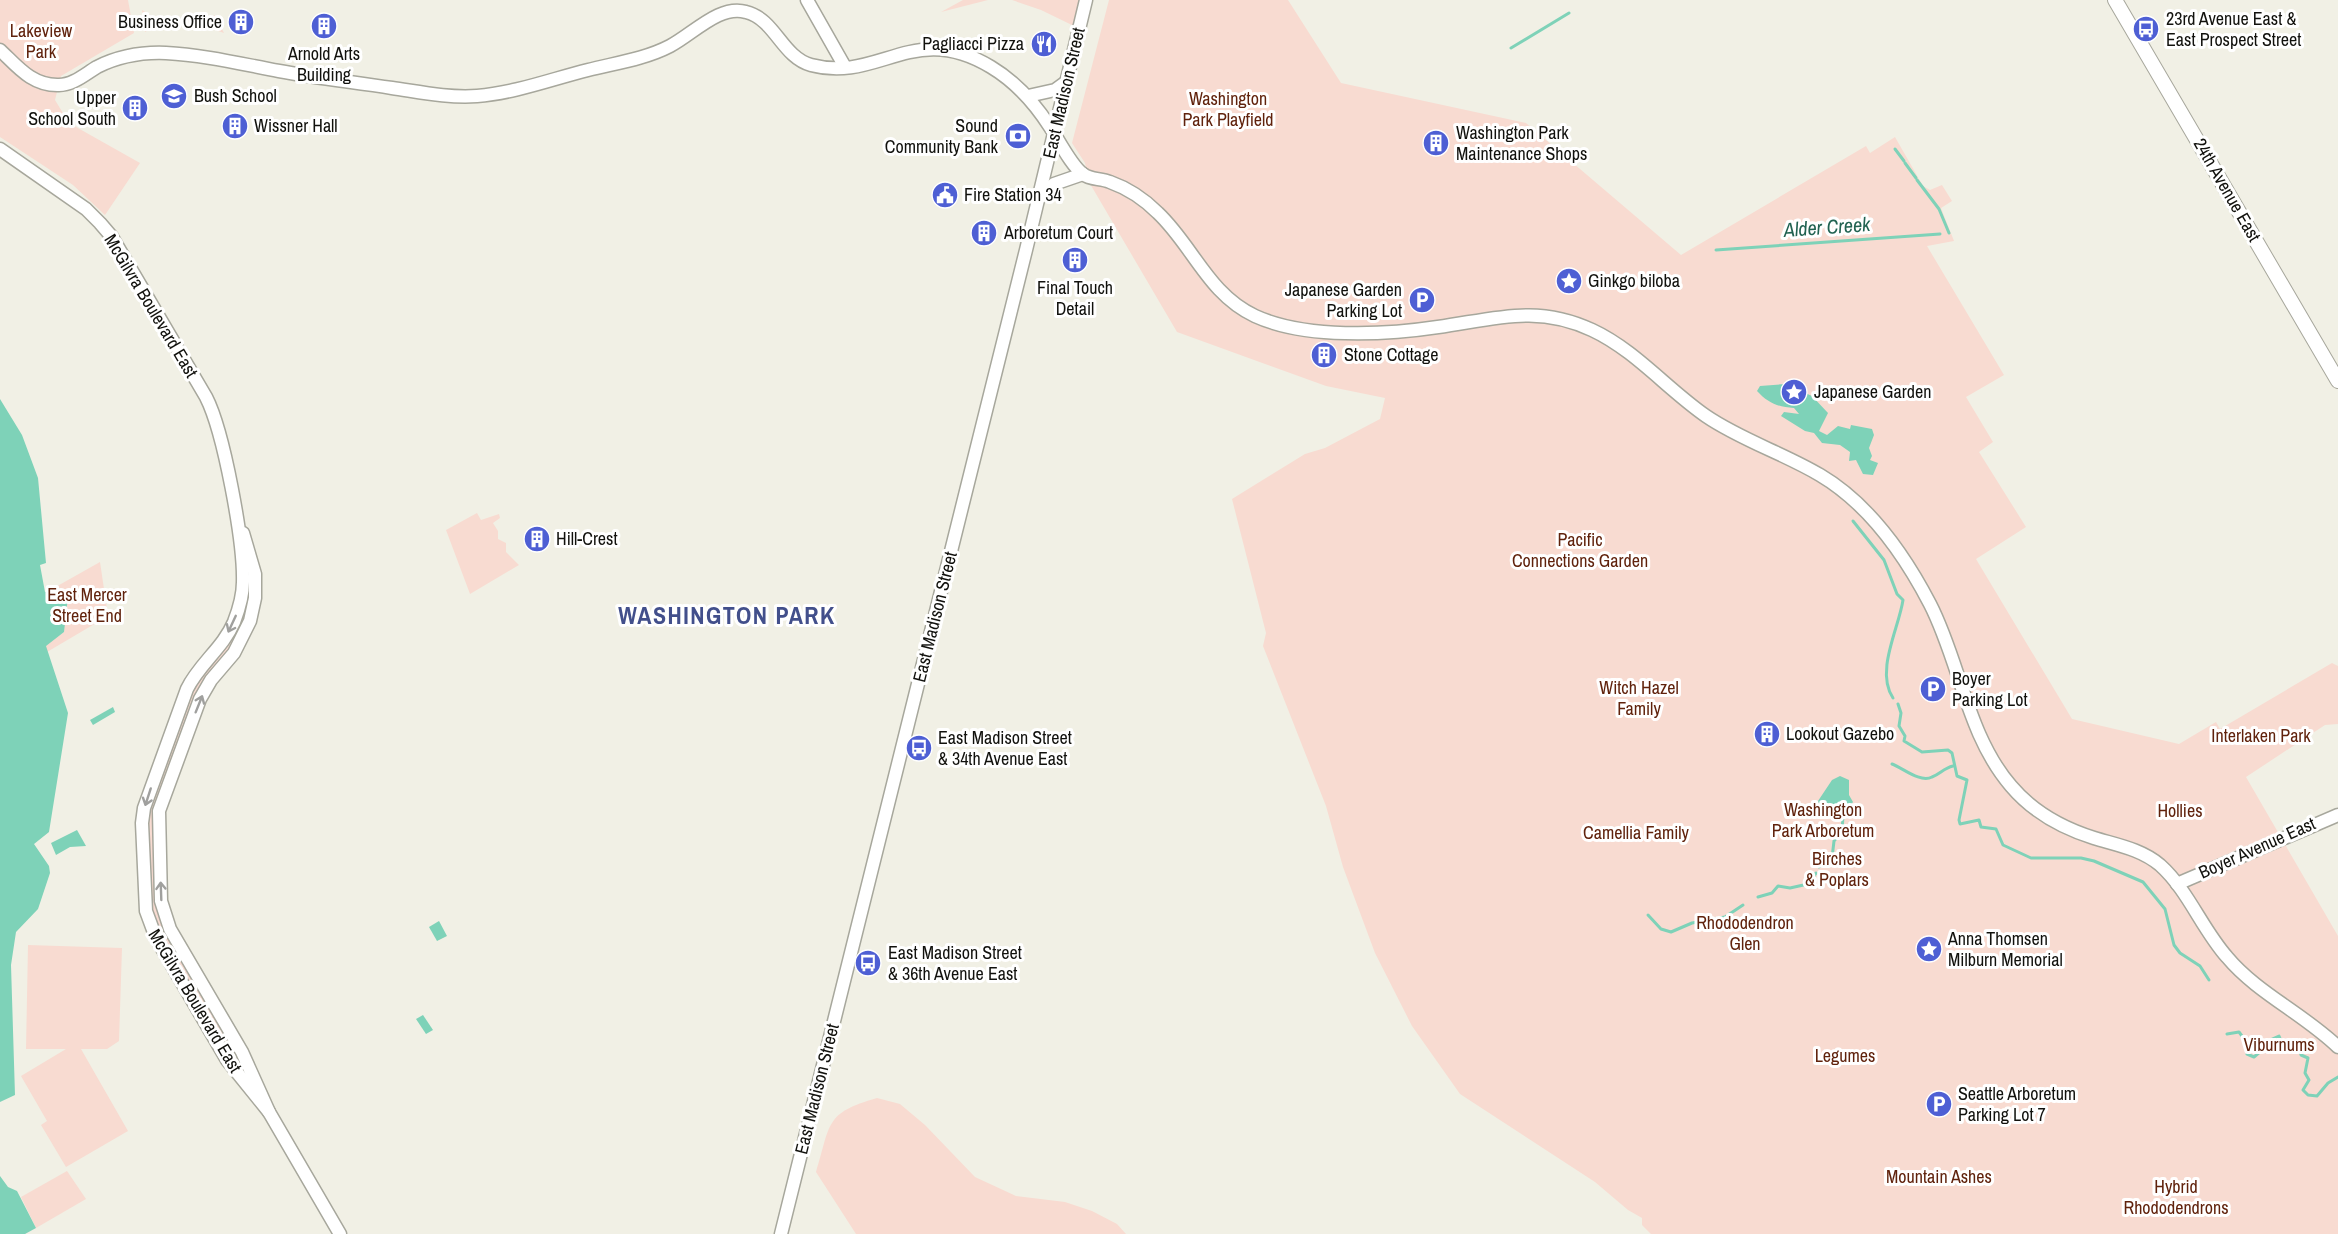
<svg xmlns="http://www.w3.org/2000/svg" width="2338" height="1234" viewBox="0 0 2338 1234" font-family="'Archivo Narrow',sans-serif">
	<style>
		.green { fill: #f8dbd1 }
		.water { fill: #7ed2b8 }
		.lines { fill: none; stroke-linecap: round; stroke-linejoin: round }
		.stream { stroke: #7ed2b8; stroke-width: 3 }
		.secondary-casing { stroke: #a7a79c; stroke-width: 15 }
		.primary-casing { stroke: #a7a79c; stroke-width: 16 }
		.secondary { stroke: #fff; stroke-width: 12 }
		.primary { stroke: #fff; stroke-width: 14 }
		.oneway { stroke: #a0a09e }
		.labels { text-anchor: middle; stroke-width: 6; stroke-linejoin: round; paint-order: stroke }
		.poi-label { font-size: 18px; fill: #11110d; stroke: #fff; text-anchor: start }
		.park-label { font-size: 18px; fill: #60220c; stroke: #fff }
		.street-label { font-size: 18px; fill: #11110d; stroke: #fff }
		.water-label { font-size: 20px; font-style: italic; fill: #216251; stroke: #fff }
		.district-label { font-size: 24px; font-weight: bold; letter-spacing: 1.5px; fill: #424f8b; stroke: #fff }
	</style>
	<rect width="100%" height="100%" fill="#f1f0e5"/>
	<g class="green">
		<path d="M0 0H128L134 33 61 76 55 100 69 123 140 163 105 215 73 185 0 137Z"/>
		<path d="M963 0H988L941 12Z"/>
		<path d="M1012 0H1080L1074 26 1041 10Z"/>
		<path d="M1109 0H1288L1341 83 1526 123 1681 255 1866 146 1870 153 1895 137 1923 186 1930 190 1942 185 1952 201 1941 208 1954 241 1927 246 2004 375 1966 397 1993 442 1979 452 2026 527 1976 559 2072 719 2179 744 2216 722 2220 729 2332 663 2338 666V724L2325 725 2246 777 2338 936V1234H1651L1642 1225V1218L1628 1210 1595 1182 1460 1094 1412 1026 1375 953 1343 867 1326 806 1263 646 1266 633 1232 499 1305 454 1325 448 1380 419 1385 398 1326 386 1177 332 1089 182 1085 163 1072 143Z"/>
		<path d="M142 10 162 22 145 32Z"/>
		<path d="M215 15 224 33 198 24Z"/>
		<path d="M477 513 481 520 499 514 500 518 493 523 498 531V539L506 543V552L519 565 470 594 446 530Z"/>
		<path d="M100 562 108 616 47 652 45 646 64 632 45 593Z"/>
		<path d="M248 573H250L249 610 239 637 211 673 157 805 160 918 179 953 173 956 155 927 149 903 148 807 195 684 219 654Z"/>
		<path d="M28 945 122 948 119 1041 107 1049H81L128 1131 66 1167 41 1125 47 1121 21 1076 66 1049H26Z"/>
		<path d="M181 955 232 1046 230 1048 175 959Z"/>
		<path d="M877 1098 900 1104 925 1125 975 1177 1016 1196 1065 1202 1092 1211 1117 1224 1126 1234H856L816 1172C831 1124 824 1113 877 1098Z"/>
		<path d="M67 1171 86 1199 36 1228 21 1197Z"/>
	</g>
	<g class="water">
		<path d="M1785 384 1812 396 1828 413 1819 431 1827 435 1838 426 1850 429 1851 425 1872 429 1874 435 1869 448 1872 456 1870 460 1878 463 1873 475 1863 474 1856 460 1849 461 1850 452 1840 445 1822 443 1814 433 1805 431 1781 416 1784 412 1799 414 1794 408C1778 407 1768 403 1757 391L1760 386Z"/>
		<path d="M0 399 22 435 38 478 46 563 40 565 45 592 61 588 68 597 64 632 46 646 68 713 49 832 34 844 49 866 50 873 38 909 16 932 11 965 15 1095 0 1102Z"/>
		<path d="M113 707 115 712 93 725 90 720Z"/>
		<path d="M1840 776 1849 780V795L1853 802 1843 816 1838 806 1819 805 1818 801 1832 780Z"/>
		<path d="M77 830 86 846 70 847 56 855 51 843Z"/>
		<path d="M439 921 447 936 437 941 429 927Z"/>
		<path d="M423 1015 433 1030 426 1034 416 1019Z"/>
		<path d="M0 1176 8 1187 17 1191 36 1228 25 1234H0Z"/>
	</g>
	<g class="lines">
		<g class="stream">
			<path d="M1511 48 1569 13"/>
			<path d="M1895 149 1904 161"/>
			<path d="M1905 163 1916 178"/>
			<path d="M1917 180 1939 209 1949 233"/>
			<path d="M1716 250 1940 234"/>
			<path d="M1853 521 1884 560 1897 594 1903 600C1899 628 1875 671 1893 698"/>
			<path d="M1898 704 1901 713 1899 726 1905 736 1904 741 1922 752 1948 750 1952 753 1957 776 1967 780 1959 820 1960 824 1979 820 1981 827 1996 829 2003 845 2031 858H2081L2094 861 2143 882 2165 909 2174 945 2180 953 2200 966 2209 980"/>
			<path d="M1892 764C1903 768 1920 783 1932 777 1940 774 1944 768 1953 766"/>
			<path d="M1819 867 1824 859 1832 858 1834 841 1842 831 1843 816"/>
			<path d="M1758 897 1772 893 1778 886 1790 888 1808 884 1816 873"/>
			<path d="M1648 915 1661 929 1671 932 1692 923 1725 917 1743 905"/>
			<path d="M2227 1034 2239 1032 2245 1040 2250 1041 2251 1044 2247 1054 2254 1057 2268 1045 2270 1040 2279 1036 2284 1048 2298 1043 2301 1055 2308 1058 2305 1073 2309 1080 2303 1090 2308 1095 2317 1096 2328 1083 2338 1077"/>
		</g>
		<defs>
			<g id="secondary">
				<path d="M807 0 845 67"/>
				<path d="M0 50C17 66 32 86 59 85 73 85 85 74 97 67 119 56 142 52 166 53 205 55 241 64 279 71 316 78 354 82 392 88 420 92 448 98 477 96 515 93 552 79 588 70 616 63 645 59 670 46 693 34 720 4 746 12 775 19 782 57 811 65 879 83 914 20 991 67 1016 82 1034 102 1050 127 1058 139 1072 167 1083 174 1090 180 1101 178 1110 182 1127 188 1145 200 1158 213 1193 246 1208 294 1255 316 1305 339 1385 335 1438 327 1495 319 1537 304 1592 330 1635 350 1667 389 1706 416 1741 440 1783 453 1820 475 1869 504 1904 554 1930 604 1960 662 1967 735 2011 786 2033 812 2062 828 2094 838 2117 845 2141 849 2160 865 2188 890 2202 929 2227 957 2257 993 2304 1014 2338 1047"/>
				<path d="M1028 96 1055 90 1066 82"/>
				<path d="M0 149 86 209 100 223 112 237 206 397C224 432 244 542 243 582 243 595 239 609 234 622 223 648 199 664 187 689L144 808 142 823 146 911 156 938 227 1060 269 1112"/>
				<path d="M1039 198 1054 184 1083 174"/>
				<path d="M243 533 255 574V598L250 621 234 653 211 680 200 699 159 811 161 901 170 929 242 1052 269 1112 340 1234"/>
				<path d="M2177 884 2338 815"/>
				<path d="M781 1234 1026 250 1086 0"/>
			</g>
			<path id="primary" d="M2115 0 2338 381"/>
		</defs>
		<use href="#secondary" class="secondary-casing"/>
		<use href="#primary" class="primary-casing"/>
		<use href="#secondary" class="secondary"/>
		<use href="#primary" class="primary"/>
	</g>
	<defs><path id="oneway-shaft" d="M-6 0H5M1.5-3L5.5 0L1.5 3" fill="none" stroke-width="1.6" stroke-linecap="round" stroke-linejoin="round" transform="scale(1.5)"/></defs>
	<g class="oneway">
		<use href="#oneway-shaft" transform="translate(232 624) rotate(115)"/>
		<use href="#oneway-shaft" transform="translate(199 704) rotate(-68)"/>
		<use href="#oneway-shaft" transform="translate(148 797) rotate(108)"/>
		<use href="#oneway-shaft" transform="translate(161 891) rotate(-92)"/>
	</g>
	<defs>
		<symbol id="building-disc" viewBox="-11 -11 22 22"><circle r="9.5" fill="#4e5fd4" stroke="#fff"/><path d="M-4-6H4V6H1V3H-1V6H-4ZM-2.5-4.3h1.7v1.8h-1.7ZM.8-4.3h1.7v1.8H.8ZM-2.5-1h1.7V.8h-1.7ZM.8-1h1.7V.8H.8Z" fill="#fff"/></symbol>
		<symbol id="bus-disc" viewBox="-11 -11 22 22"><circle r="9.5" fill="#4e5fd4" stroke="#fff"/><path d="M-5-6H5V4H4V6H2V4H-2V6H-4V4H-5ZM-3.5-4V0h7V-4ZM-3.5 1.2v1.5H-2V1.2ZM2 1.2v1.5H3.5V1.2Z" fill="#fff"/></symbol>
		<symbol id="restaurant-disc" viewBox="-11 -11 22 22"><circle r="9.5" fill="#4e5fd4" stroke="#fff"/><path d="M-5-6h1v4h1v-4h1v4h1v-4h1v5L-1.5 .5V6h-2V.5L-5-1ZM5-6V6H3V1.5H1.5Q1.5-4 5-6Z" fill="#fff"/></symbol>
		<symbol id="school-disc" viewBox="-11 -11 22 22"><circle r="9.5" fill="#4e5fd4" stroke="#fff"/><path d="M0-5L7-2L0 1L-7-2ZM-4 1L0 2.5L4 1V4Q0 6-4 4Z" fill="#fff"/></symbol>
		<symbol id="bank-disc" viewBox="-11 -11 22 22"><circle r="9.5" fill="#4e5fd4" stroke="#fff"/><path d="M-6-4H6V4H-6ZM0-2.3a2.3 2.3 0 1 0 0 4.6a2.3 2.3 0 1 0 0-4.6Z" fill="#fff"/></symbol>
		<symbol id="civic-disc" viewBox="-11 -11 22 22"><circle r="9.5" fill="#4e5fd4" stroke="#fff"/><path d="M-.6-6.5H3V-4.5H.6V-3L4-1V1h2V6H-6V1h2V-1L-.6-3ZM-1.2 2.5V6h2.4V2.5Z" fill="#fff"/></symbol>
		<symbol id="sight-disc" viewBox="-11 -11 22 22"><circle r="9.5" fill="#4e5fd4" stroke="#fff"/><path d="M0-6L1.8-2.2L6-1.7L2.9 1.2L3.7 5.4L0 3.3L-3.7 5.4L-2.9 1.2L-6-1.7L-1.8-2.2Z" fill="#fff"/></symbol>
		<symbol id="parking-disc" viewBox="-11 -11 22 22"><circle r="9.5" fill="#4e5fd4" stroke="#fff"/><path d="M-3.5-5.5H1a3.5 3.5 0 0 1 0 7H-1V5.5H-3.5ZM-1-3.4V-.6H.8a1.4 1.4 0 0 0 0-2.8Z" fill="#fff"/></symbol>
	</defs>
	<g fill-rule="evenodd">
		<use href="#building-disc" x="226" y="7" width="30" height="30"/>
		<use href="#building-disc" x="309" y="11" width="30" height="30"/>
		<use href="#bus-disc" x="2131" y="14" width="30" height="30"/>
		<use href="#restaurant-disc" x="1029" y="29" width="30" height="30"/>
		<use href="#school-disc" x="159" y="81" width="30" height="30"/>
		<use href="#building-disc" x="120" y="93" width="30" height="30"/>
		<use href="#building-disc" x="220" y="111" width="30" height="30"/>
		<use href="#bank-disc" x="1003" y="121" width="30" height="30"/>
		<use href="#building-disc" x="1421" y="128" width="30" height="30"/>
		<use href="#civic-disc" x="930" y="180" width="30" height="30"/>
		<use href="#building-disc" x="969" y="218" width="30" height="30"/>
		<use href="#building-disc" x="1060" y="245" width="30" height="30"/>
		<use href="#sight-disc" x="1554" y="266" width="30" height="30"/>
		<use href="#parking-disc" x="1407" y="285" width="30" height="30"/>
		<use href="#building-disc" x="1309" y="340" width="30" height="30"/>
		<use href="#sight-disc" x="1779" y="377" width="30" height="30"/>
		<use href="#building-disc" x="522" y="524" width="30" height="30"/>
		<use href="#parking-disc" x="1918" y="674" width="30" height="30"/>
		<use href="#building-disc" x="1752" y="719" width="30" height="30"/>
		<use href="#bus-disc" x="904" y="733" width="30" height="30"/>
		<use href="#sight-disc" x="1914" y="934" width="30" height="30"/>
		<use href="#bus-disc" x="853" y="948" width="30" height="30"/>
		<use href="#parking-disc" x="1924" y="1089" width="30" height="30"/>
	</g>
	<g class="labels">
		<g class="poi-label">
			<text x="2166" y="25">23rd Avenue East &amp;<tspan x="2166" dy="21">East Prospect Street</tspan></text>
			<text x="222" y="28" text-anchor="end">Business Office</text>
			<text x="1024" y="50" text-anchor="end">Pagliacci Pizza</text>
			<text x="324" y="60" text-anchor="middle">Arnold Arts<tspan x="324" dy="21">Building</tspan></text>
			<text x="194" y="102">Bush School</text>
			<text x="116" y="104" text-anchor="end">Upper<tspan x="116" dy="21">School South</tspan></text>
			<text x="254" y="132">Wissner Hall</text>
			<text x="998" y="132" text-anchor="end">Sound<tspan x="998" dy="21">Community Bank</tspan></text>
			<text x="1456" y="139">Washington Park<tspan x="1456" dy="21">Maintenance Shops</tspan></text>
			<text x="964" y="201">Fire Station 34</text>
			<text x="1004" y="239">Arboretum Court</text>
			<text x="1588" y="287">Ginkgo biloba</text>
			<text x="1075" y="294" text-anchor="middle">Final Touch<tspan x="1075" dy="21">Detail</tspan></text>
			<text x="1402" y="296" text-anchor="end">Japanese Garden<tspan x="1402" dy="21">Parking Lot</tspan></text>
			<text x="1344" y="361">Stone Cottage</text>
			<text x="1814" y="398">Japanese Garden</text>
			<text x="556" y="545">Hill-Crest</text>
			<text x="1952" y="685">Boyer<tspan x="1952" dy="21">Parking Lot</tspan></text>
			<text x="1786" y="740">Lookout Gazebo</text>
			<text x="938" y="744">East Madison Street<tspan x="938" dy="21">&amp; 34th Avenue East</tspan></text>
			<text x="1948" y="945">Anna Thomsen<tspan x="1948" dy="21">Milburn Memorial</tspan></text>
			<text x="888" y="959">East Madison Street<tspan x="888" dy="21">&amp; 36th Avenue East</tspan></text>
			<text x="1958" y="1100">Seattle Arboretum<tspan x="1958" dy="21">Parking Lot 7</tspan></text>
		</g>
		<g class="park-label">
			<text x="41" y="37">Lakeview<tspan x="41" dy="21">Park</tspan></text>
			<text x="1228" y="105">Washington<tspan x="1228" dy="21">Park Playfield</tspan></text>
			<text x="1580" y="546">Pacific<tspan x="1580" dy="21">Connections Garden</tspan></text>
			<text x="87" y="601">East Mercer<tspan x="87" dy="21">Street End</tspan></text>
			<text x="1639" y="694">Witch Hazel<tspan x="1639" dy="21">Family</tspan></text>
			<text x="2261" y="742">Interlaken Park</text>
			<text x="1823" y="816">Washington<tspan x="1823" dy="21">Park Arboretum</tspan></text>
			<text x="2180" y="817">Hollies</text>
			<text x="1636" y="839">Camellia Family</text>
			<text x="1837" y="865">Birches<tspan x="1837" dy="21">&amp; Poplars</tspan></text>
			<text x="1745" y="929">Rhododendron<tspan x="1745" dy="21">Glen</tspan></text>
			<text x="2279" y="1051">Viburnums</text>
			<text x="1845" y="1062">Legumes</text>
			<text x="1939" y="1183">Mountain Ashes</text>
			<text x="2176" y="1193">Hybrid<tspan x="2176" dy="21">Rhododendrons</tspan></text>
		</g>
		<g class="street-label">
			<text transform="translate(1064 93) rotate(-77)" y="6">East Madison Street</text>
			<text transform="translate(2227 190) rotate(60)" y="6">24th Avenue East</text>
			<text transform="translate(151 306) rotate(59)" y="6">McGilvra Boulevard East</text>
			<text transform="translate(935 617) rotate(-76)" y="6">East Madison Street</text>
			<text transform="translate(2257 848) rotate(-24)" y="6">Boyer Avenue East</text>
			<text transform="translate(195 1001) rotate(59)" y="6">McGilvra Boulevard East</text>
			<text transform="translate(817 1089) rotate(-76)" y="6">East Madison Street</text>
		</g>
		<g class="water-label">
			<text transform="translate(1827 227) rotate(-4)" y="7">Alder Creek</text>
		</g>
		<g class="district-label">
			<text x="727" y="624">WASHINGTON PARK</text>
		</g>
	</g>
</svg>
